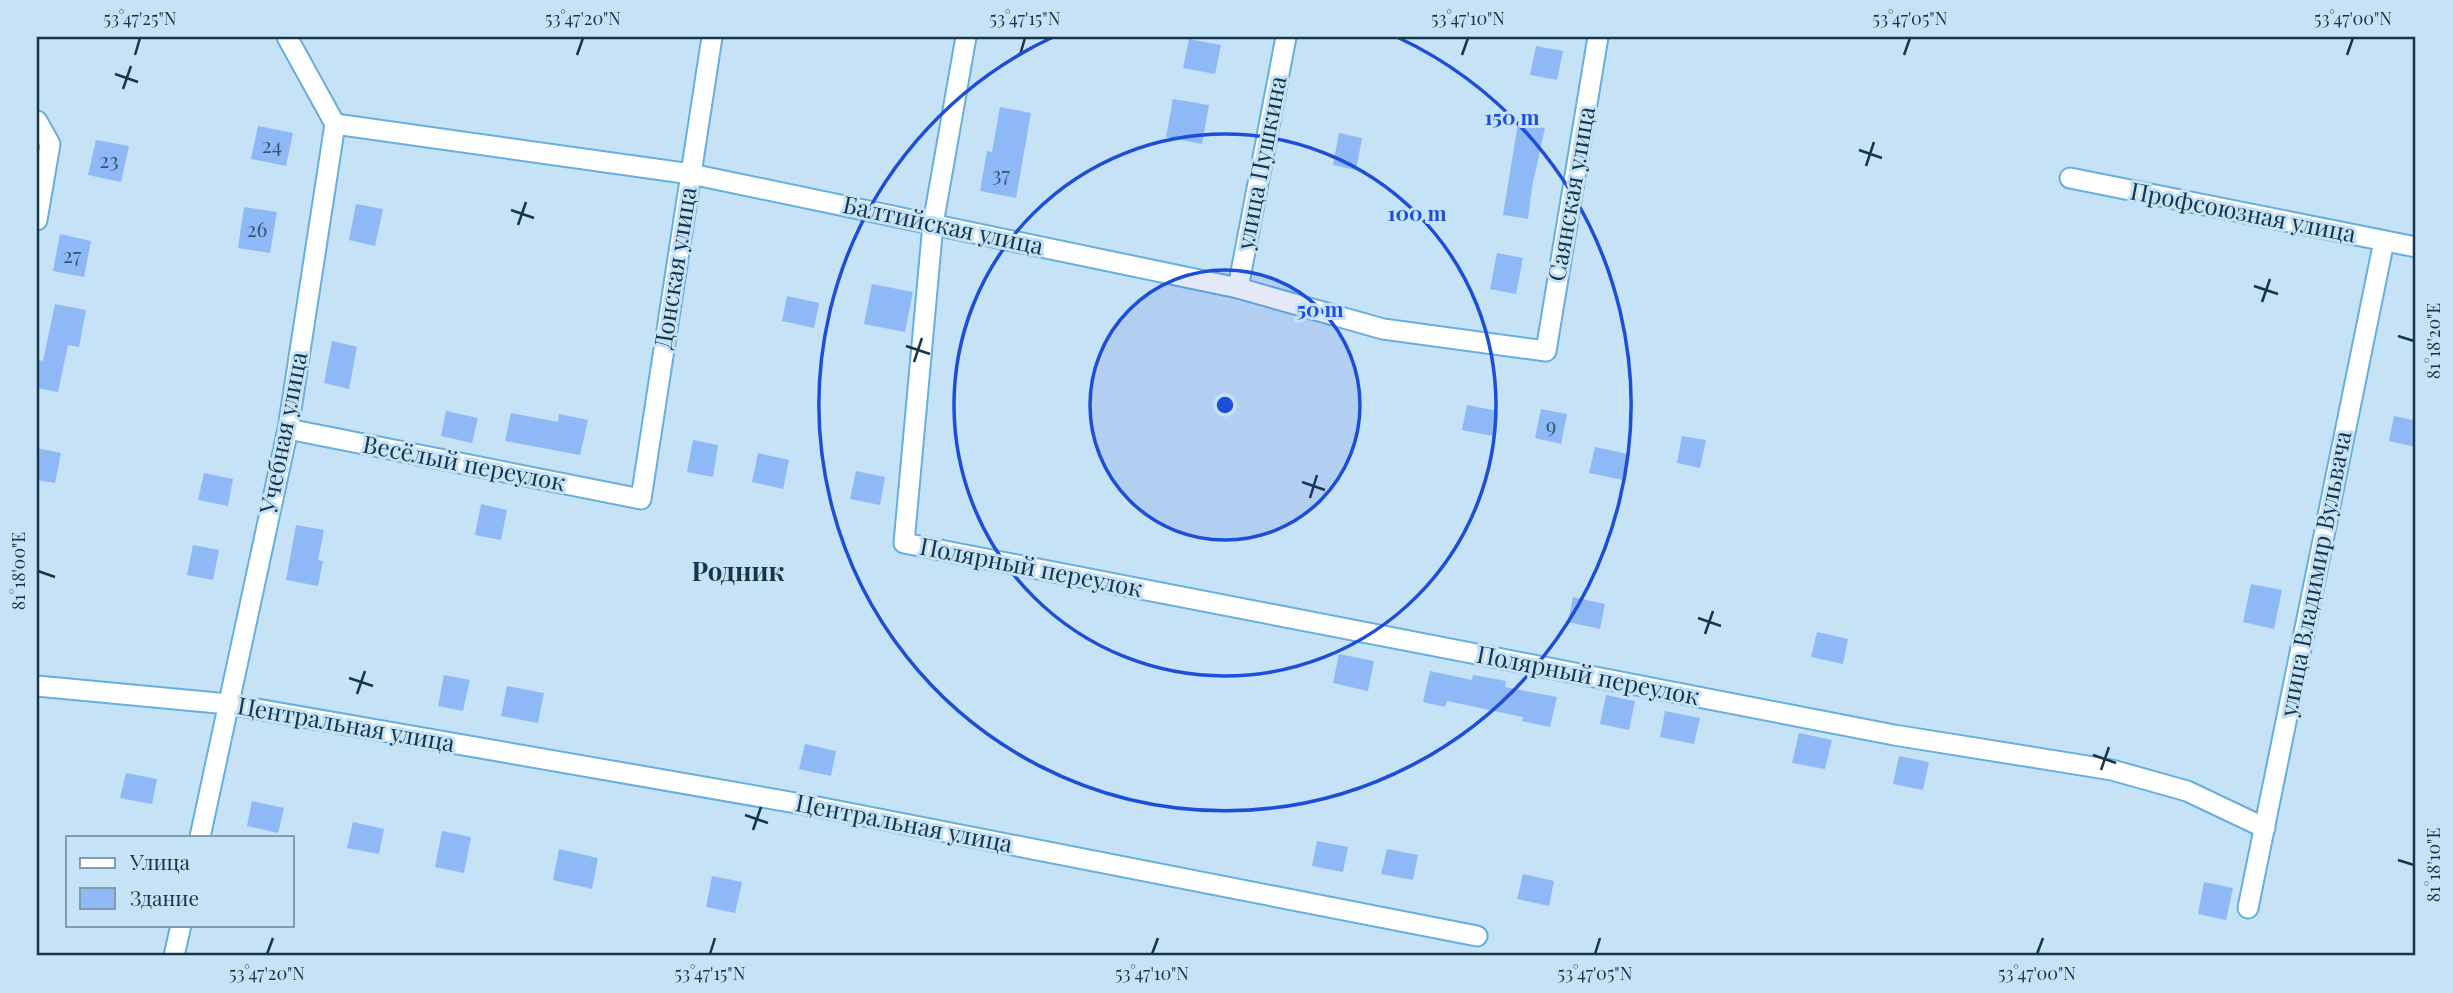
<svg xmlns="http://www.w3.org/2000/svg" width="2453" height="993" viewBox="0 0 2453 993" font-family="'Playfair Display',serif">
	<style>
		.building { fill: #8fb8f7 }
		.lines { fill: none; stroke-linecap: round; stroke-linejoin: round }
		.minor-casing { stroke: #66afde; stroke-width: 23 }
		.minor { stroke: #fff; stroke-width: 19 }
		.ticks { fill: none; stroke: #163548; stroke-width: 2.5 }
		.ring { fill: none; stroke: #1d4ed8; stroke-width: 3.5 }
		.labels { text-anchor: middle; stroke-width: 6; stroke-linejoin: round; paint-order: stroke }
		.number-label { font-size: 21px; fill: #345674 }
		.street-label { font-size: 24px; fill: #163548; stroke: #c6e2f6 }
		.neighbourhood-label { font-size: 26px; font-weight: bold; fill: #163548; stroke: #c6e2f6 }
		.centre { fill: #1d4ed8; stroke: #c6e2f6; stroke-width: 3.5 }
		.ring-label { font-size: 21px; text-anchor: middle; font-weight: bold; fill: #1d4ed8; stroke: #c6e2f6; stroke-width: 6; stroke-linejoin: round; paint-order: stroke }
		.neatline { fill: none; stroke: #163548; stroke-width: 2.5 }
		.ticks-label { font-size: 18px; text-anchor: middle; fill: #163548 }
	</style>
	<rect width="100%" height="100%" fill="#c6e2f6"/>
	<g class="building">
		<path d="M1189 39 1221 45 1215 74 1183 68Z"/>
		<path d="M1536 46 1563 51 1557 80 1530 75Z"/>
		<path d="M1173 99 1209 105 1202 144 1166 137Z"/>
		<path d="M1000 107 1031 113 1016 198 980 191 987 151 992 152Z"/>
		<path d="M1518 123 1545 128 1532 187 1528 219 1503 215Z"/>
		<path d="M258 126 293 133 286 166 251 159Z"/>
		<path d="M1339 133 1362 138 1356 170 1333 165Z"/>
		<path d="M96 140 129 146 121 182 88 175Z"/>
		<path d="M356 204 383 209 375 246 349 240Z"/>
		<path d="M244 207 277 212 270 253 238 248Z"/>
		<path d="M60 234 91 241 84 277 53 271Z"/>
		<path d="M1497 253 1523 258 1516 294 1490 289Z"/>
		<path d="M872 284 913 292 905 332 864 324Z"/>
		<path d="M787 296 819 303 814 328 782 321Z"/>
		<path d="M55 304 86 310 79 347 68 345 58 392 37 388V359L43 361Z"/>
		<path d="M332 341 357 347 349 389 324 383Z"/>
		<path d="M1467 405 1498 411 1493 436 1462 430Z"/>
		<path d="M1541 409 1567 414 1561 444 1535 438Z"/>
		<path d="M446 411 478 418 472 443 441 436Z"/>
		<path d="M511 413 558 422 559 414 588 420 580 455 505 441Z"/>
		<path d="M2394 416 2416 421V447L2389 441Z"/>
		<path d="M1682 436 1706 440 1700 468 1677 463Z"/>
		<path d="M693 440 718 445 713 477 687 472Z"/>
		<path d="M1595 447 1628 454 1623 480 1589 473Z"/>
		<path d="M37 448 61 453 55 483 37 480Z"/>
		<path d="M758 453 789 460 783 489 752 482Z"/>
		<path d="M856 471 885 477 880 505 850 499Z"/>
		<path d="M204 473 233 479 228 506 198 500Z"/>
		<path d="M481 504 507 510 501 540 475 535Z"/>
		<path d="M296 525 324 530 318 560 323 561 318 586 286 580Z"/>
		<path d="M193 545 219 550 213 580 187 575Z"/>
		<path d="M2251 584 2282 590 2274 629 2243 622Z"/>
		<path d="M1573 597 1605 604 1600 629 1568 622Z"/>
		<path d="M1817 632 1848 639 1843 664 1811 657Z"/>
		<path d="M1339 654 1374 661 1368 691 1333 683Z"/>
		<path d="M1430 671 1472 680 1473 675 1506 681 1505 687 1557 697 1550 727 1522 721 1523 717 1447 701 1445 707 1423 702Z"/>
		<path d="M444 675 470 680 463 711 438 706Z"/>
		<path d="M507 686 544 693 538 723 501 716Z"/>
		<path d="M1606 695 1635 701 1629 730 1600 724Z"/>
		<path d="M1665 711 1700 718 1694 744 1660 737Z"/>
		<path d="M1799 733 1832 740 1825 769 1792 763Z"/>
		<path d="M805 744 836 751 831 776 799 769Z"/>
		<path d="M1899 756 1929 762 1923 790 1893 784Z"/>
		<path d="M126 773 157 779 152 804 120 798Z"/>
		<path d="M252 801 284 808 278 833 247 826Z"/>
		<path d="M353 822 384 829 379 854 347 848Z"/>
		<path d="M442 831 471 837 464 873 435 867Z"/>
		<path d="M1317 841 1348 847 1343 872 1312 866Z"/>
		<path d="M559 849 598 858 592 889 553 880Z"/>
		<path d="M1387 849 1418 855 1413 880 1381 874Z"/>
		<path d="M1523 874 1554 881 1549 906 1517 899Z"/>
		<path d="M712 876 742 882 735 913 706 907Z"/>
		<path d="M2204 882 2233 888 2226 920 2198 914Z"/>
	</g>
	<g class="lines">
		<defs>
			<g id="minor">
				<path d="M966 37 933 224 904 543 1894 735 2112 770 2187 791 2265 828"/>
				<path d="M37 121 50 144 37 220"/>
				<path d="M335 124 691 174 1238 288 1383 329 1546 351 1598 37"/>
				<path d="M2070 178 2416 247"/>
				<path d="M1238 288 1286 37"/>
				<path d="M288 429 641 499 712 37"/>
				<path d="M37 686 228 704 813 806 1477 936"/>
				<path d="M200 837 288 429 335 124 287 37"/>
				<path d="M2248 908 2384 241"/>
				<path d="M174 956 181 925"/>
			</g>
		</defs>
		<use href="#minor" class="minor-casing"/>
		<use href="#minor" class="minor"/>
	</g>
	<path class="ticks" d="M135 55 140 38M577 55 583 38M1020 55 1025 38M1462 55 1468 38M1904 55 1910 38M2347 55 2353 38M115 74 138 82M123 89 131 66M1859 150 1882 158M1866 166 1874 142M511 210 534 218M518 225 526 202M2254 286 2278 294M2262 302 2270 279M2398 336 2414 341M906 346 930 354M914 362 922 338M1302 482 1325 490M1310 498 1317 475M38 571 55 577M1698 618 1721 626M1705 634 1713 611M349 678 373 686M357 694 365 671M2093 755 2116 763M2101 770 2109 747M745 815 768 823M753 830 761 807M2398 860 2414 865M267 954 273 938M710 954 715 938M1152 954 1158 938M1595 954 1600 938M2037 954 2043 938"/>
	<circle cx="1225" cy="405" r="135" fill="#1d4ed8" fill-opacity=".12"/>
	<g class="ring">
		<circle cx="1225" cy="405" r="135"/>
		<circle cx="1225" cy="405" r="271"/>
		<path d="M1397 37A406 406 0 1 1 1053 37"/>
	</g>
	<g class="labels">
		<g class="number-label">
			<text x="272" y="153">24</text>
			<text x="109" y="168">23</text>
			<text x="1001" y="182">37</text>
			<text x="257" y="237">26</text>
			<text x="72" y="263">27</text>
			<text x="1551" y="433">9</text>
		</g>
		<g class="street-label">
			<text transform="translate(1262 163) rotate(-79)" y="8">улица Пушкина</text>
			<text transform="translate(1572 194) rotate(-80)" y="8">Саянская улица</text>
			<text transform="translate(2243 213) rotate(11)" y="8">Профсоюзная улица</text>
			<text transform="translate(943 226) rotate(12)" y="8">Балтийская улица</text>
			<text transform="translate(676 268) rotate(-81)" y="8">Донская улица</text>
			<text transform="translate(284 433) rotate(-79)" y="8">Учебная улица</text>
			<text transform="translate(464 464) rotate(11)" y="8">Весёлый переулок</text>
			<text transform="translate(1031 568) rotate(11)" y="8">Полярный переулок</text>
			<text transform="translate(2316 574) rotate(-79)" y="8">улица Владимир Вульвача</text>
			<text transform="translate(1588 676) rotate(11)" y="8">Полярный переулок</text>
			<text transform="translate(346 725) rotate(10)" y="8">Центральная улица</text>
			<text transform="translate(904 824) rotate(11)" y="8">Центральная улица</text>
		</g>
		<g class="neighbourhood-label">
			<text x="738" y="581">Родник</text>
		</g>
	</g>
	<circle cx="1225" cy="405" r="10" class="centre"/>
	<g class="ring-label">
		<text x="1512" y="125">150 m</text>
		<text x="1417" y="221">100 m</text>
		<text x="1320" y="317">50 m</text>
	</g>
	<rect width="2453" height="993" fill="none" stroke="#c6e2f6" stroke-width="77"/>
	<rect x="66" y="836" width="228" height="91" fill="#c6e2f6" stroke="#809db0" stroke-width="2"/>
	<rect x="80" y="858" width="35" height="10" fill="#ffffff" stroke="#809db0" stroke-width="2"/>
	<text x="130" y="870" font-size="21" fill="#163548">Улица</text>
	<rect x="80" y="888" width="35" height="21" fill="#8fb8f7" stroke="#809db0" stroke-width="2"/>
	<text x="130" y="906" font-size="21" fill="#163548">Здание</text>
	<rect x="38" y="38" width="2376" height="916" class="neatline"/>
	<g class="ticks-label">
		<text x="140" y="25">53°47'25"N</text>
		<text x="583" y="25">53°47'20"N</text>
		<text x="1025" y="25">53°47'15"N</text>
		<text x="1468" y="25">53°47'10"N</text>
		<text x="1910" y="25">53°47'05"N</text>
		<text x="2353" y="25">53°47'00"N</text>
		<text transform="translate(2434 341) rotate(-90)" y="6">81°18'20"E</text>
		<text transform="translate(19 571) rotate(-90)" y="6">81°18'00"E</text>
		<text transform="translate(2434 865) rotate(-90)" y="6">81°18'10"E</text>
		<text x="267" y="980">53°47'20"N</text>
		<text x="710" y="980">53°47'15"N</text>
		<text x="1152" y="980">53°47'10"N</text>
		<text x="1595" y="980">53°47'05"N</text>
		<text x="2037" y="980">53°47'00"N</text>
	</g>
</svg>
